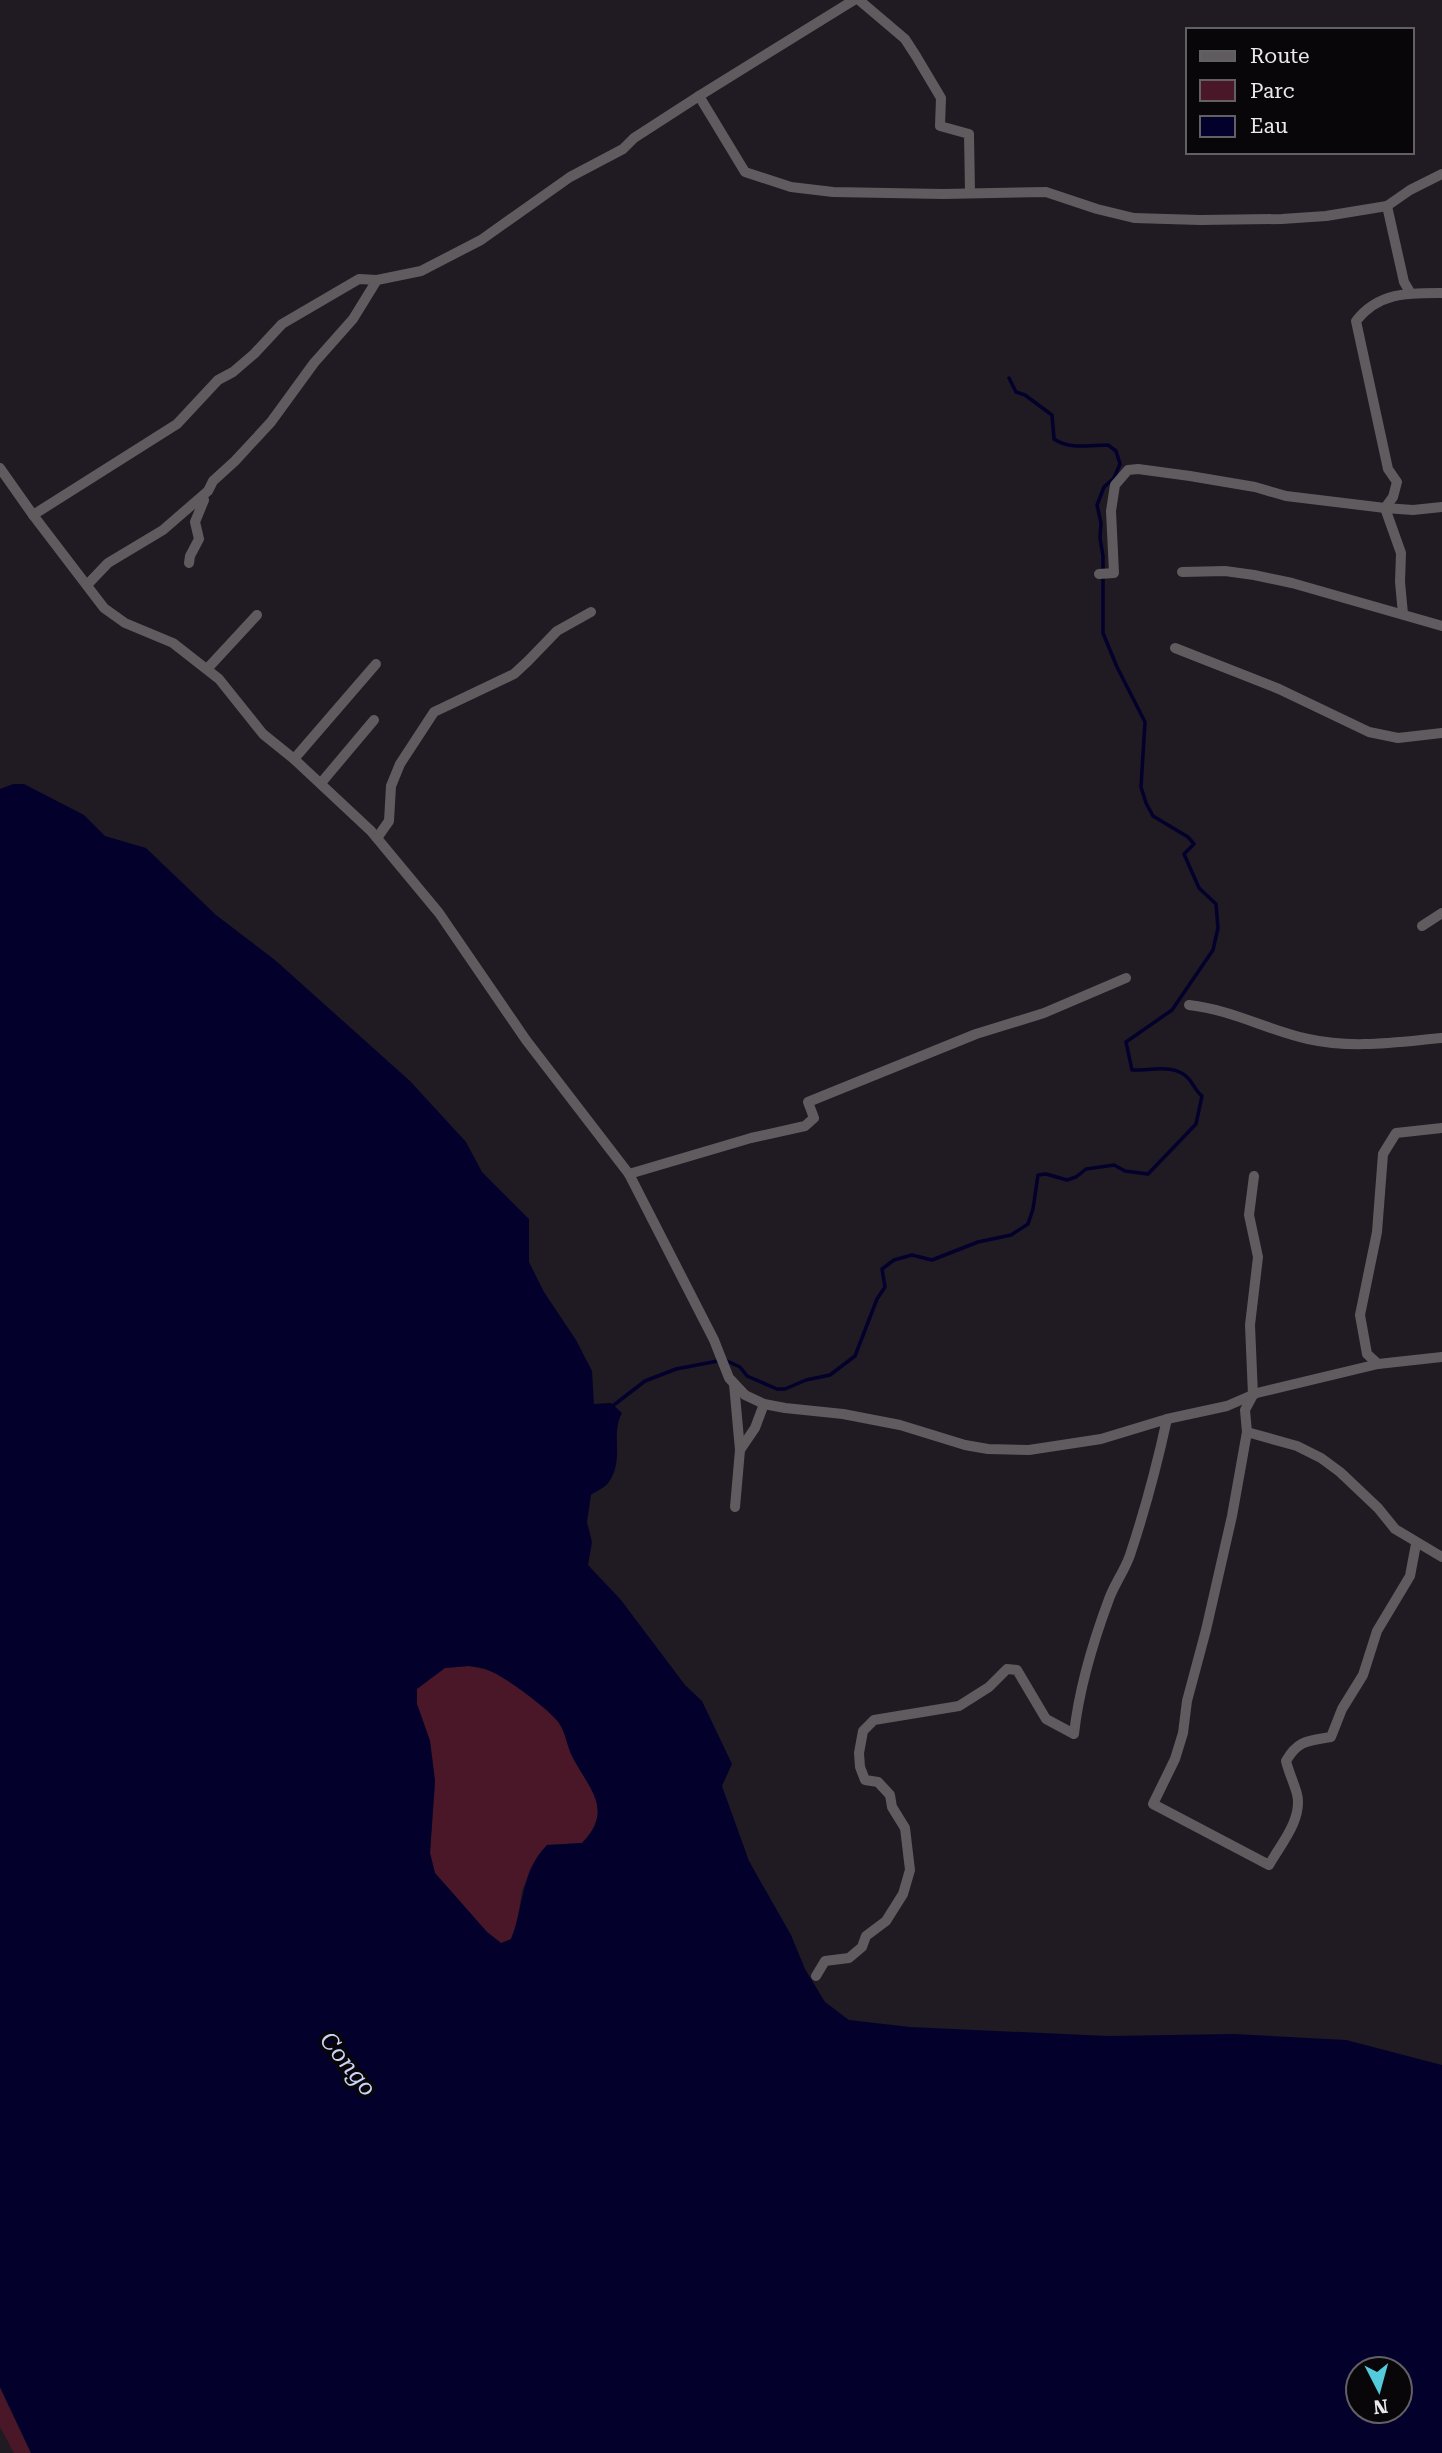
<svg xmlns="http://www.w3.org/2000/svg" width="1442" height="2453" viewBox="0 0 1442 2453" font-family="'Roboto Serif',serif">
	<style>
		.green { fill: #491727 }
		.water { fill: #04002c; fill-rule: evenodd }
		.lines { fill: none; stroke-linecap: round; stroke-linejoin: round }
		.stream { stroke: #04002c; stroke-width: 3.5 }
		.street { stroke: #605b5e; stroke-width: 10 }
		.labels { text-anchor: middle; stroke-width: 7; stroke-linejoin: round; paint-order: stroke }
		.water-label { font-size: 24px; font-style: italic; fill: #cbd4f8; stroke: #080609 }
	</style>
	<rect width="100%" height="100%" fill="#201a22"/>
	<g class="green">
		<path d="M469 1666C476 1668 484 1668 490 1671 505 1676 550 1710 559 1723 566 1733 567 1747 573 1758 590 1790 614 1810 582 1843L547 1845 522 1890 517 1925 511 1939 501 1943 487 1932 435 1873 430 1853 435 1781 430 1741 417 1704V1688L445 1668Z"/>
		<path d="M0 2388 31 2453H14L0 2427Z"/>
	</g>
	<path class="water" d="M13 784H24L84 815 105 836 146 848 216 915 275 960 410 1081 466 1142 482 1172 529 1219V1262L544 1292 576 1340 592 1371 594 1404 611 1403 622 1413C610 1435 625 1458 609 1482 605 1488 596 1491 591 1495L587 1522 592 1542 588 1565 621 1600 685 1685 702 1701 732 1764 722 1786 749 1861 791 1935 805 1969 825 2002 849 2020 910 2027 1108 2036 1234 2034 1346 2040 1442 2065V2453H31L0 2387V789ZM469 1666C476 1667 484 1668 490 1671 504 1676 550 1710 559 1723 566 1733 567 1747 573 1758 590 1790 614 1810 582 1843L547 1845C520 1872 524 1907 511 1939L501 1943 487 1932 435 1873 430 1853 435 1781 430 1741 417 1704V1689L445 1668ZM1358 2369H1400V2411H1358Z"/>
	<g class="lines">
		<g class="stream">
			<path d="M725 1360 740 1367 747 1376 777 1389H785L806 1380 830 1375 855 1356 877 1299 885 1287 882 1269 894 1260 912 1255 932 1260 978 1242 1011 1235 1028 1224 1033 1209 1038 1175 1046 1174 1067 1180 1076 1177 1086 1169 1114 1165 1125 1171 1148 1174 1196 1124 1202 1096C1195 1091 1194 1084 1188 1078 1174 1063 1150 1071 1132 1070L1126 1042 1172 1010 1213 950 1218 928 1216 904 1199 888 1184 854 1194 844 1188 837 1153 816 1146 803 1141 787 1145 722 1117 667 1103 633V556L1100 538 1101 523 1097 505 1104 487 1114 478 1120 464 1116 451 1108 445C1090 445 1070 450 1054 439L1052 415 1025 395 1016 392 1009 378"/>
			<path d="M610 1408 645 1381 676 1369 718 1361"/>
		</g>
		<g class="street">
			<path d="M859 0 905 39 916 56 941 98 940 126 969 134 970 192"/>
			<path d="M699 96 745 172 791 187 833 192 943 194 1046 192 1097 209 1134 218 1200 220 1282 219 1326 216 1387 206 1410 190 1442 174"/>
			<path d="M1387 206 1404 282 1410 292"/>
			<path d="M0 468 33 515 104 608 125 623 173 643 219 679 263 734 294 759 371 831 439 913 526 1040 629 1174 714 1340 729 1378 745 1395 764 1404 785 1408 843 1414 900 1425 965 1445 988 1449 1029 1450 1101 1439 1167 1419 1227 1406 1257 1393 1378 1364 1442 1357"/>
			<path d="M33 515 177 424 218 380 233 372 254 354 282 324 359 279 377 280"/>
			<path d="M189 563 190 556 199 539 195 522 204 500"/>
			<path d="M1182 572 1225 571 1254 575 1292 583 1442 626"/>
			<path d="M1099 574 1114 573 1111 511 1115 485 1128 470 1138 469 1190 476 1255 487 1286 496 1385 508 1413 510 1442 507"/>
			<path d="M87 585 108 563 163 530 208 491 213 481 235 461 271 422 314 363 353 319 377 280 421 271 481 240 570 177 623 149 634 138 699 96 854 0"/>
			<path d="M1403 614 1400 582 1401 553 1385 508 1393 497 1397 482 1388 469 1356 321C1379 292 1408 293 1442 293"/>
			<path d="M1175 648 1279 689 1369 732 1398 738 1442 733"/>
			<path d="M207 669 257 615"/>
			<path d="M294 759 376 664"/>
			<path d="M321 783 374 720"/>
			<path d="M377 838 389 821 391 786 400 764 434 712 514 674 528 661 557 631 591 612"/>
			<path d="M1422 926 1442 913"/>
			<path d="M1189 1005C1233 1010 1267 1030 1308 1039 1353 1049 1397 1042 1442 1038"/>
			<path d="M629 1174 751 1138 805 1126 814 1118 808 1102 976 1034 1044 1013 1126 978"/>
			<path d="M1254 1176 1249 1215 1258 1257 1250 1325 1253 1395 1245 1410 1247 1432 1232 1516 1206 1630 1187 1701 1183 1733 1175 1759 1153 1804 1269 1865C1281 1844 1303 1819 1297 1794 1294 1783 1289 1773 1286 1761 1298 1740 1308 1741 1331 1737L1342 1709 1363 1675 1377 1631 1410 1576 1416 1544"/>
			<path d="M1378 1364 1367 1354 1360 1315 1377 1232 1383 1154 1396 1133 1442 1128"/>
			<path d="M734 1384 740 1450 735 1507"/>
			<path d="M1247 1432 1297 1446 1321 1458 1340 1472 1378 1508 1395 1529 1442 1557"/>
			<path d="M740 1450 755 1428 764 1404"/>
			<path d="M816 1976 825 1961 849 1958 862 1947 866 1936 886 1921 903 1894 910 1870 905 1828 892 1807 890 1795 878 1782 865 1780 860 1767 859 1753 863 1731 874 1720 959 1706 989 1687 1007 1669 1017 1670 1046 1719 1074 1734C1079 1688 1093 1642 1109 1599 1115 1583 1125 1570 1130 1555 1145 1510 1157 1465 1167 1419"/>
		</g>
	</g>
	<g class="labels">
		<g class="water-label">
			<text transform="translate(348 2064) rotate(51)" y="8">Congo</text>
		</g>
	</g>
	<rect x="1186" y="28" width="228" height="126" fill="#080609" stroke="#636064" stroke-width="2"/>
	<rect x="1200" y="51" width="35" height="10" fill="#605b5e" stroke="#636064" stroke-width="2"/>
	<text x="1250" y="63" font-size="21" fill="#ebe7ec">Route</text>
	<rect x="1200" y="80" width="35" height="21" fill="#491727" stroke="#636064" stroke-width="2"/>
	<text x="1250" y="98" font-size="21" fill="#ebe7ec">Parc</text>
	<rect x="1200" y="116" width="35" height="21" fill="#04002c" stroke="#636064" stroke-width="2"/>
	<text x="1250" y="133" font-size="21" fill="#ebe7ec">Eau</text>
	<g transform="translate(1379 2390) rotate(174)"><circle r="33" fill="#080609" stroke="#636064" stroke-width="2"/>
	<path d="M0-5L12 26L0 18L-12 26Z" fill="#53cbdb"/>
	<text y="-10" font-size="19" font-weight="bold" text-anchor="middle" fill="#ebe7ec">N</text>
	</g>
</svg>
